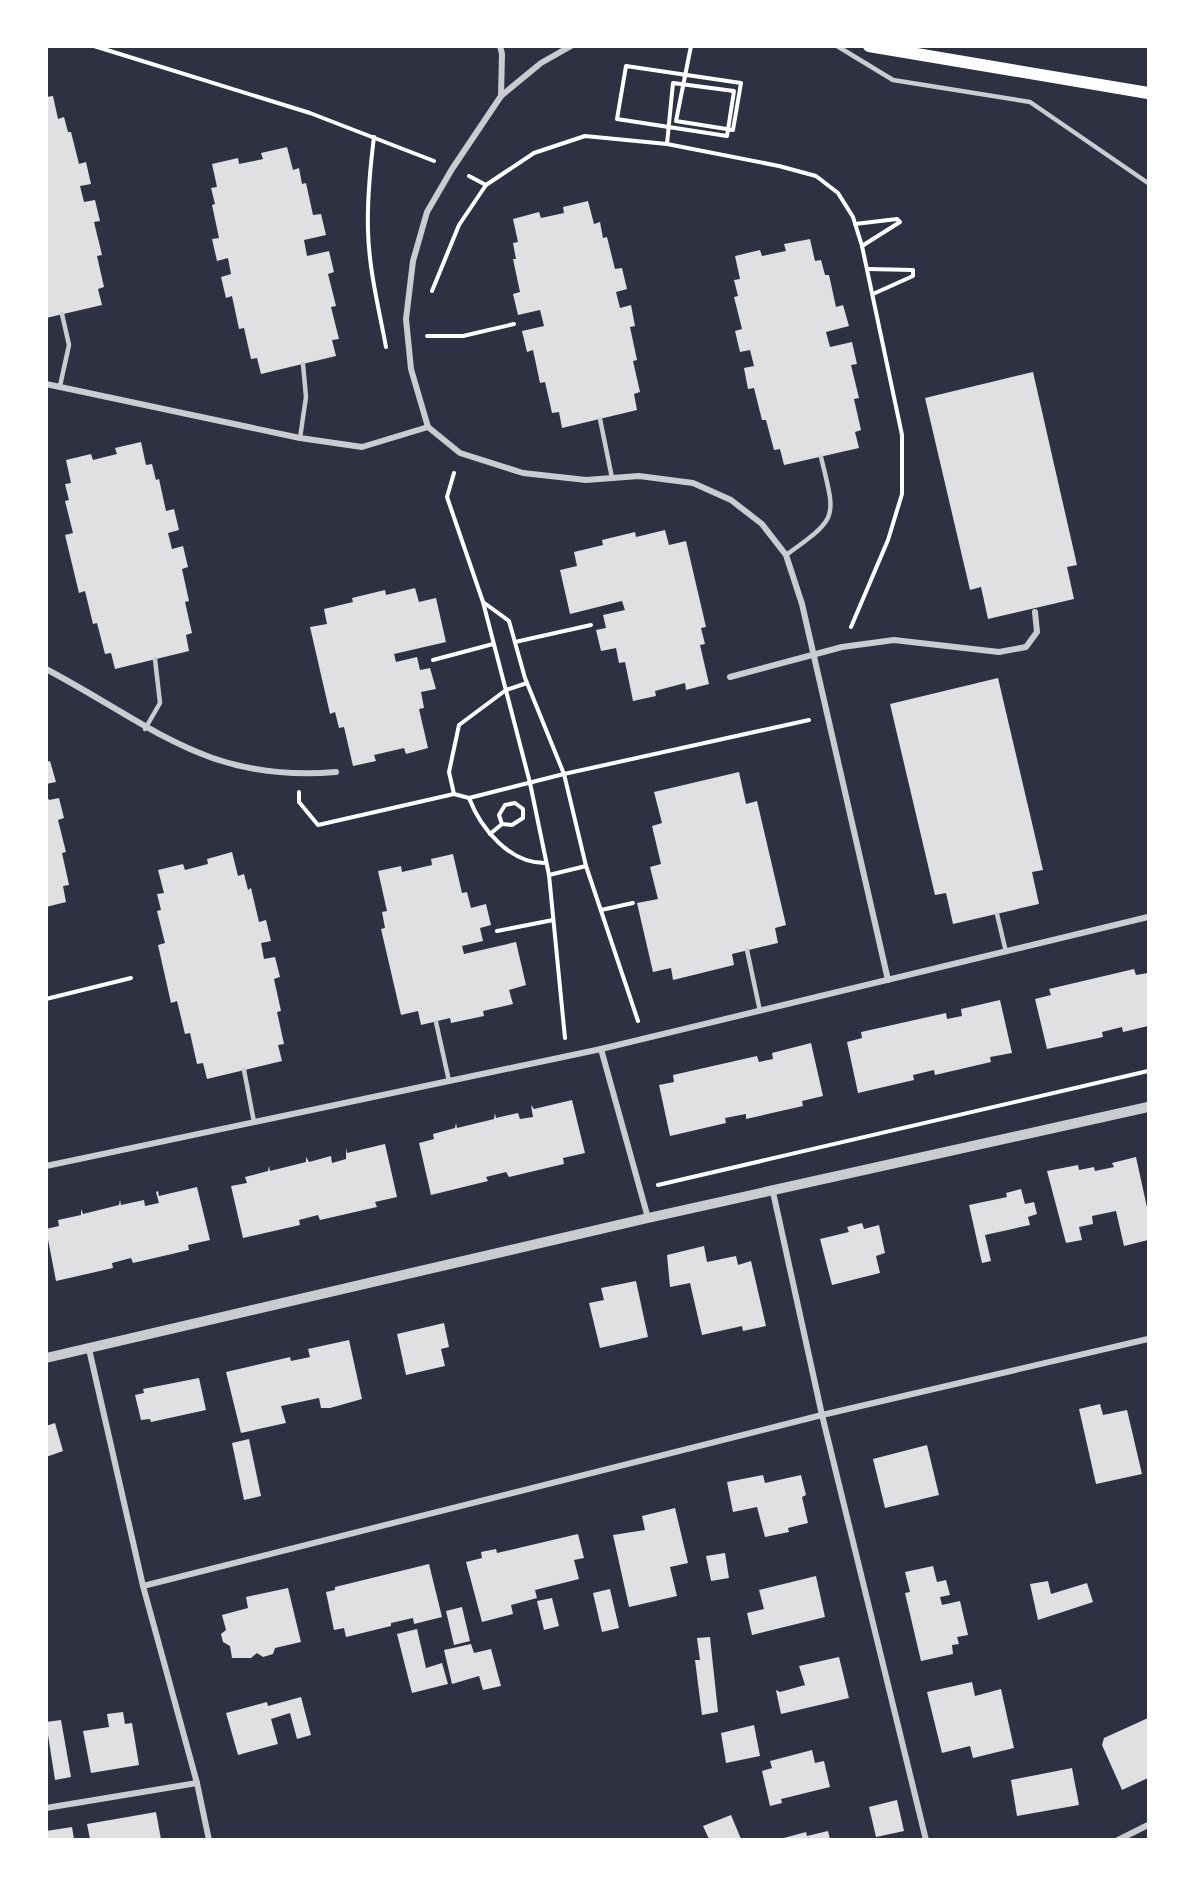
<svg xmlns="http://www.w3.org/2000/svg" width="1195" height="1886" viewBox="0 0 1195 1886" font-family="Overpass,sans-serif">
	<style>
		.building { fill: #e0e0e3 }
		.lines { fill: none; stroke-linecap: round; stroke-linejoin: round }
		.path { stroke: #fff; stroke-width: 4 }
		.service { stroke: #caccd0; stroke-width: 4.5 }
		.minor { stroke: #caccd0; stroke-width: 6 }
		.tertiary { stroke: #caccd0; stroke-width: 10 }
		.secondary { stroke: #fff; stroke-width: 12 }
	</style>
	<rect width="100%" height="100%" fill="#2d3142"/>
	<g class="building">
		<path d="M53 96 58 119 64 117 68 132H71L79 164 86 162 91 184 80 186 84 202 95 200 100 221 94 222 102 255 97 256 104 287 98 289 102 305 46 318V97Z"/>
		<path d="M287 147 293 170 299 168 302 184 306 183 313 215 321 214 326 235 304 240 307 256 329 251 334 272 328 274 336 306 331 307 339 339 332 340 336 356 261 374 257 358 251 359 244 328 239 329 232 296 226 298 221 277 231 274 228 258 217 261 212 239 219 238 212 205 215 204 211 188 217 187 212 164 238 158 239 164 263 159 261 153Z"/>
		<path d="M588 201 594 224 600 222 603 238 607 237 615 269 622 268 627 289 616 292 620 308 631 305 635 326 630 327 637 360 633 361 640 392 634 394 637 410 562 428 559 412 552 413 545 382 540 383 533 350 527 352 522 331 544 326 540 310 518 315 513 294 520 292 513 259H516L513 243 518 242 513 219 539 212 541 218 564 213 563 207Z"/>
		<path d="M810 239 815 261 821 260 825 275H829L836 307 843 305 849 326 826 332 830 347 852 342 857 364 851 365 859 398 854 399 861 430 855 432 859 448 784 465 780 449 774 450 766 420H762L754 388 748 389 744 368 754 366 750 350 740 352 735 331 742 329 734 297 738 296 734 280 740 279 735 256 760 250 762 256 786 251 784 244Z"/>
		<path d="M1033 372 1077 565 1067 567 1074 599 988 619 981 587 970 590 925 398Z"/>
		<path d="M141 442 146 465 152 464 156 480 159 479 166 511 174 509 179 530 168 533 172 549 183 546 188 567 182 569 189 601 185 602 192 633 186 635 189 651 115 669 111 653 105 654 97 623 93 624 85 591 79 593 65 535 73 533 65 501 69 500 65 484 71 483 66 460 91 454 93 460 117 454 115 448Z"/>
		<path d="M665 530 669 545 686 541 706 627 701 628 705 644 700 645 709 684 686 690 685 683 655 691 656 696 633 701 625 662 619 663 616 648 601 651 596 630 606 628 603 615 625 610 622 601 570 614 560 570 577 566 574 552 603 545 602 540 635 532 636 537Z"/>
		<path d="M415 588 419 602 436 598 446 642 394 654 396 662 417 657 420 670 430 668 436 689 421 692 424 708 419 709 428 748 406 754 404 748 374 755 376 761 353 766 344 727 339 728 335 712 330 714 310 627 327 624 324 609 353 602 352 598 385 590 386 595Z"/>
		<path d="M998 678 1043 870 1032 872 1039 904 953 924 946 893 935 895 890 704Z"/>
		<path d="M50 761 56 782 46 784V762Z"/>
		<path d="M739 772 746 804 757 801 786 925 775 928 778 943 732 954 734 965 673 980 671 968 653 972 637 903 658 899 650 867 661 864 652 826 662 823 654 792Z"/>
		<path d="M46 794 49 800 59 798 64 818 58 820 66 852 62 853 69 885 63 886 66 902 46 907Z"/>
		<path d="M232 852 238 876 244 874 248 890 251 888 259 922 266 920 271 941 261 943 264 959 275 957 280 977 274 979 281 1011 277 1012 284 1044 278 1045 282 1061 207 1079 203 1063 197 1064 190 1033 185 1034 177 1001 171 1003 158 945 165 943 157 911 161 910 157 894 164 893 158 870 183 864 185 870 208 864 207 859Z"/>
		<path d="M453 854 462 893 467 892 471 908 486 904 491 925 480 928 483 941 462 946 464 954 516 942 526 985 509 990 513 1004 483 1011 484 1016 451 1023 450 1018 421 1025 418 1011 401 1015 381 929 385 928 382 912 387 911 378 871 401 866 402 872 432 865 431 859Z"/>
		<path d="M1134 969 1136 975 1148 973V1026L1123 1032 1122 1027 1102 1032 1103 1037 1047 1049 1035 999 1051 995 1049 989Z"/>
		<path d="M1000 1000 1012 1053 990 1057 991 1062 935 1075 934 1070 913 1075 914 1080 858 1093 847 1042 862 1038 861 1032 946 1013 947 1019 962 1016 961 1009Z"/>
		<path d="M811 1043 823 1096 802 1101 803 1106 746 1119V1114L725 1118 726 1123 670 1136 659 1085 674 1082 673 1075 757 1056 759 1062 773 1059 772 1053Z"/>
		<path d="M572 1100 585 1153 563 1158 564 1164 509 1177 506 1172 486 1177 488 1181 431 1195 419 1143 434 1139 433 1134 455 1128 456 1123 457 1128 494 1119 495 1113 496 1118 518 1113 520 1119 533 1117 531 1105 534 1109Z"/>
		<path d="M385 1144 397 1197 375 1202 377 1207 320 1220 318 1215 299 1220 300 1225 243 1238 231 1186 247 1183 245 1177 268 1171 269 1166 270 1171 306 1162V1157L309 1162 331 1156 332 1163 346 1159V1148L347 1153Z"/>
		<path d="M1136 1157 1148 1212V1240L1124 1246 1116 1211 1092 1216 1093 1224 1079 1227 1082 1240 1066 1243 1047 1171 1078 1165 1079 1170 1094 1167 1095 1171 1114 1167 1112 1163Z"/>
		<path d="M197 1187 210 1240 188 1245 189 1250 133 1263 131 1258 112 1263 113 1268 56 1281 46 1229 59 1226 58 1220 81 1215V1209L83 1214 119 1205 120 1200 121 1205 144 1200 145 1206 159 1203 156 1192 158 1191 159 1196Z"/>
		<path d="M1021 1189 1025 1204 1034 1202 1037 1214 1028 1217 1030 1225 985 1235 991 1261 982 1263 969 1205 1007 1197 1006 1193Z"/>
		<path d="M862 1223 864 1229 879 1225 885 1253 876 1256 880 1273 832 1285 820 1239 849 1232 847 1227Z"/>
		<path d="M704 1246 707 1262 736 1256 738 1265 751 1261 766 1326 743 1331 742 1326 702 1335 690 1283 670 1287 667 1255Z"/>
		<path d="M636 1281 648 1337 600 1348 589 1303 604 1300 601 1288Z"/>
		<path d="M444 1323 449 1347 441 1349 445 1366 406 1375 397 1334Z"/>
		<path d="M349 1340 362 1399 330 1408H321L319 1398 281 1406 286 1423 241 1433 226 1372 290 1357 291 1361 310 1357 308 1349Z"/>
		<path d="M199 1378 206 1410 151 1422 150 1419 141 1420 135 1395 144 1393 143 1389Z"/>
		<path d="M1100 1404 1103 1415 1127 1410 1142 1474 1096 1484 1079 1409Z"/>
		<path d="M55 1423 63 1451 46 1457V1426Z"/>
		<path d="M249 1439 261 1496 244 1500 232 1443Z"/>
		<path d="M927 1445 939 1495 885 1508 873 1459Z"/>
		<path d="M763 1475 765 1483 801 1475 806 1495 802 1497 808 1523 788 1528 789 1532 765 1537 757 1507 733 1512 727 1482Z"/>
		<path d="M675 1508 688 1563 670 1567 677 1596 629 1607 613 1535 645 1530 642 1516Z"/>
		<path d="M578 1534 584 1558 574 1560 579 1579 535 1590 537 1598 511 1605 513 1614 482 1622 466 1562 482 1558 481 1552 496 1549 497 1553Z"/>
		<path d="M725 1553 729 1578 711 1581 706 1556Z"/>
		<path d="M429 1564 442 1617 414 1624 413 1618 391 1623V1626L346 1637 344 1628 334 1630 326 1592 335 1590V1587Z"/>
		<path d="M933 1566 937 1582 946 1580 950 1595 940 1597 942 1605 960 1601 968 1635 957 1637 959 1644 952 1645 953 1654 921 1661 905 1593 910 1592 905 1572Z"/>
		<path d="M816 1576 825 1617 752 1635 747 1613 764 1609 759 1590Z"/>
		<path d="M1048 1581 1051 1594 1087 1583 1093 1602 1038 1620 1030 1584Z"/>
		<path d="M288 1588 301 1642 275 1648 273 1654 263 1657 257 1653 251 1658H232L230 1646 223 1642 221 1634 226 1630 222 1615 248 1608 246 1597Z"/>
		<path d="M610 1589 619 1628 602 1632 593 1593Z"/>
		<path d="M552 1598 559 1626 544 1630 537 1601Z"/>
		<path d="M462 1607 470 1641 454 1645 446 1611Z"/>
		<path d="M417 1629 426 1668 442 1663 448 1684 412 1693 397 1634Z"/>
		<path d="M710 1637 718 1712 702 1715 695 1660H700L697 1638Z"/>
		<path d="M471 1644 474 1653 491 1649 501 1686 483 1690 479 1676 452 1684 444 1650Z"/>
		<path d="M839 1657 849 1698 781 1714 776 1690 780 1692 805 1685 799 1666Z"/>
		<path d="M972 1682 975 1696 1001 1689 1014 1748 973 1758 970 1746 942 1753 927 1692Z"/>
		<path d="M301 1697 311 1735 297 1739 290 1713 271 1719 278 1744 238 1755 226 1713 267 1702 268 1706Z"/>
		<path d="M123 1712 125 1724 132 1723 139 1765 91 1773 83 1731 109 1727 107 1714Z"/>
		<path d="M1148 1718V1778L1122 1790 1102 1745 1104 1738Z"/>
		<path d="M61 1720 71 1777 55 1780 46 1722Z"/>
		<path d="M754 1725 760 1756 726 1763 721 1733Z"/>
		<path d="M812 1750 815 1763 824 1761 830 1787 781 1799 782 1803 770 1806 762 1771 772 1768 770 1761Z"/>
		<path d="M1072 1768 1079 1805 1017 1816 1011 1780Z"/>
		<path d="M897 1800 904 1831 876 1837 869 1807Z"/>
		<path d="M156 1812 161 1839H90L87 1824Z"/>
		<path d="M731 1815 741 1839H709L703 1826Z"/>
		<path d="M72 1827 74 1839H46V1831Z"/>
		<path d="M828 1831 830 1839H780L806 1832 807 1836Z"/>
	</g>
	<g class="lines">
		<g class="path">
			<path d="M94 46 310 113 434 161"/>
			<path d="M374 137C370 169 367 199 368 231 369 270 379 309 386 347"/>
			<path d="M667 144 673 83 734 91 727 136 617 119 626 66 741 83 733 130 676 121 691 46"/>
			<path d="M469 176 486 185 534 153 585 136 667 144 779 166 816 176 838 193 853 217 862 246 902 435V494L888 540 851 627"/>
			<path d="M855 224 897 219 900 222 862 246"/>
			<path d="M868 269 913 270V276L873 294"/>
			<path d="M432 291 459 225 486 185"/>
			<path d="M427 336H463L514 324"/>
			<path d="M454 473 447 497 483 602 509 621 525 678 564 774 586 866 638 1021"/>
			<path d="M483 602 530 783 549 875 565 1038"/>
			<path d="M515 642 591 625"/>
			<path d="M433 660 493 644"/>
			<path d="M299 792V802L318 825 454 794 469 798 564 774 809 720"/>
			<path d="M454 794 449 772 459 725 506 690 527 683"/>
			<path d="M469 798C481 829 510 864 546 863"/>
			<path d="M490 834 502 824 512 825 523 818V809L515 803 505 805 499 815 502 824"/>
			<path d="M549 875 586 866"/>
			<path d="M601 910 633 903"/>
			<path d="M497 931 553 920"/>
			<path d="M46 999 131 978"/>
			<path d="M658 1185 1148 1071"/>
		</g>
		<g class="service">
			<path d="M837 46 893 80 1030 102 1148 183"/>
			<path d="M60 386 69 345 62 314"/>
			<path d="M600 419 612 478"/>
			<path d="M300 438 306 397 303 364"/>
			<path d="M786 555C839 517 836 519 821 457"/>
			<path d="M145 729 160 703 155 659"/>
			<path d="M997 914 1006 952"/>
			<path d="M747 950 760 1011"/>
			<path d="M436 1022 449 1081"/>
			<path d="M244 1070 254 1122"/>
		</g>
		<g class="minor">
			<path d="M500 46 502 54 501 96"/>
			<path d="M571 46 541 63 501 96 452 169 427 212 413 261 406 319 411 369 428 427 460 453 523 473 586 480 639 476 693 483 731 500 762 524 786 555 802 604 888 980"/>
			<path d="M46 384 300 438 362 447 428 427"/>
			<path d="M46 669C152 725 207 783 336 772"/>
			<path d="M730 677 842 647 894 640 999 652 1026 647 1037 632 1035 612"/>
			<path d="M601 1049 648 1218"/>
			<path d="M46 1166 601 1049 1148 917"/>
			<path d="M773 1192 822 1415 926 1840"/>
			<path d="M89 1349 143 1586 197 1783 209 1840"/>
			<path d="M143 1586 822 1415 1148 1339"/>
			<path d="M46 1808 197 1783"/>
			<path d="M1118 1840 1148 1825"/>
		</g>
		<path class="tertiary" d="M46 1358 648 1218 1148 1107"/>
		<path class="secondary" d="M869 46 1148 93"/>
	</g>
	<rect width="1195" height="1886" fill="none" stroke="#ffffff" stroke-width="96"/>
</svg>
